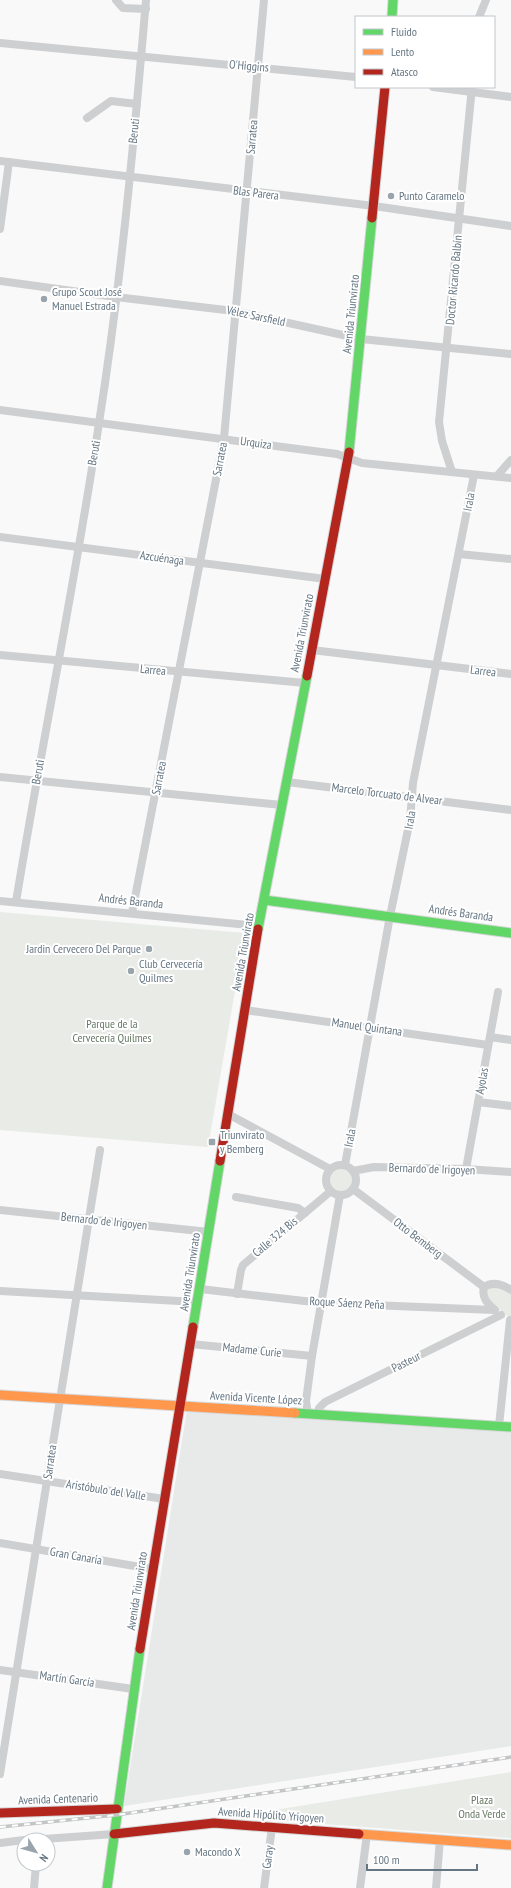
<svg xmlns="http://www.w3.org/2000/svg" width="511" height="1888" viewBox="0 0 511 1888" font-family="'PT Sans Narrow',sans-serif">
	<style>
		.built { fill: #e8e9e9 }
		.green { fill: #e8ebe6 }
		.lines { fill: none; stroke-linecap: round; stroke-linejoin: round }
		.fast-casing { stroke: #d5d6d7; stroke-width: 11 }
		.slow-casing { stroke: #d5d6d7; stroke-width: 11 }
		.jam-casing { stroke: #d5d6d7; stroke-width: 11 }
		.street { stroke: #cecfd0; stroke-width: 8 }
		.fast { stroke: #63d668; stroke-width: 9 }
		.slow { stroke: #ff974d; stroke-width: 9 }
		.jam { stroke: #b3261e; stroke-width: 9 }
		.rail-casing { stroke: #c3c5c6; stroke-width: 3.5 }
		.rail { stroke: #fff; stroke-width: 2; stroke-dasharray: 6; stroke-linecap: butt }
		.poi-dot { fill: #99a4ac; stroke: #fff; stroke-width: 1.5 }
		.labels { text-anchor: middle; stroke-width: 4; stroke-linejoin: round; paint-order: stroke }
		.street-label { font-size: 12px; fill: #657683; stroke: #fff }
		.poi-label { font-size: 12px; fill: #657683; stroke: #fff; text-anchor: start }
		.park-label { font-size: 12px; fill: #687a64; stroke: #fff }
	</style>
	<rect width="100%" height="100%" fill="#f9f9f9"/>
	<path class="built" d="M187 1409 511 1432V1746L124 1806Z"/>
	<g class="green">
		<path d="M0 912 245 933 208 1147 0 1130Z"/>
		<circle cx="341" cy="1180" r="12"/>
		<path d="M496 1286 511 1293V1319L488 1300 486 1289Z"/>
		<path d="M511 1772V1838L231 1817 505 1773Z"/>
	</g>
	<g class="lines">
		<defs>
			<g id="fast">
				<path d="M392 17 393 0"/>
				<path d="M349 452 372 218"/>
				<path d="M264 900 511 933"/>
				<path d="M258 929 307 676"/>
				<path d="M193 1327 220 1161"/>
				<path d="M295 1413 511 1427"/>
				<path d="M107 1888 140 1649"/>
			</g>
			<g id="slow">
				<path d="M0 1395 295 1413"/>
				<path d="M359 1834 511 1845"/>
			</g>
			<g id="jam">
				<path d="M372 218 385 87"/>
				<path d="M307 676 349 452"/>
				<path d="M220 1161 258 929"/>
				<path d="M140 1649 193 1327"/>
				<path d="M0 1813 117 1809"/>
				<path d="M114 1834 214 1823 359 1834"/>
			</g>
		</defs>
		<use href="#fast" class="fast-casing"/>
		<use href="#slow" class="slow-casing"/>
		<use href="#jam" class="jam-casing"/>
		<g class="street">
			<path d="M116 0 123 8 146 9"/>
			<path d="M479 17 486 0"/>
			<path d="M0 43 356 77"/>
			<path d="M433 87 511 97"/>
			<path d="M87 118 111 101 137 104"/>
			<path d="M0 161 374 206 511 226"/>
			<path d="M0 229 9 162"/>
			<path d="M0 281 116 297 234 311 361 339 511 354"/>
			<path d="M0 410 337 454 362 463 511 478"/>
			<path d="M452 472 442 441 439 422 472 87"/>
			<path d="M497 476 511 460"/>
			<path d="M0 537 325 579"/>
			<path d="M459 554 511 559"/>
			<path d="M312 650 511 674"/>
			<path d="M0 655 305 683"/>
			<path d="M0 777 282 805"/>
			<path d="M287 782 511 810"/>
			<path d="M0 901 259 926"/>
			<path d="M16 902C42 742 75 584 99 423 121 283 134 141 146 0"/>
			<path d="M132 913 224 438 264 0"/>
			<path d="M245 1010 488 1045"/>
			<path d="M490 1037 511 1040"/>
			<path d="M478 1102 511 1106"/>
			<path d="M228 1114 330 1169"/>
			<path d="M345 1165 390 916 410 820 413 783 474 475"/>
			<circle cx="341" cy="1180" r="15"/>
			<path d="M466 1169 498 992"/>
			<path d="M353 1171 374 1167 466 1169 511 1172"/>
			<path d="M353 1189 484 1287"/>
			<path d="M236 1197 298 1208 305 1213"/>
			<path d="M0 1210 209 1232"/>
			<path d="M200 1289 322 1303 494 1310"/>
			<path d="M0 1291 197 1302"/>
			<path d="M237 1294 241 1270 243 1265 331 1191"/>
			<path d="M495 1310C488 1304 481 1298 484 1287 493 1281 502 1284 511 1290"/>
			<path d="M191 1344 312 1356"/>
			<path d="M308 1414 306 1401 312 1356 340 1195"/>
			<path d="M318 1414 319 1408 325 1402 501 1315"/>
			<path d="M499 1426 510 1320"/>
			<path d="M0 1474 164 1499"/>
			<path d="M0 1543 152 1569"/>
			<path d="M0 1670 133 1689"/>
			<path d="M0 1774 100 1150"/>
			<path d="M29 1840 114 1834"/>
			<path d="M0 1843 24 1840"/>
			<path d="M34 1888 36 1864"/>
			<path d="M264 1888 272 1827"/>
			<path d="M360 1888 367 1834"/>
			<path d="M436 1888 440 1839"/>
		</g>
		<use href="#fast" class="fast"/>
		<use href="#slow" class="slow"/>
		<use href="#jam" class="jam"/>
		<defs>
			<path id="rail" d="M0 1827 116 1815 511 1757"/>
		</defs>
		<use href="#rail" class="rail-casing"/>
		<use href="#rail" class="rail"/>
	</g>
	<g class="poi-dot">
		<circle cx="391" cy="196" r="4"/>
		<circle cx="44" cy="299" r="4"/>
		<circle cx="149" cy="949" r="4"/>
		<circle cx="131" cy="971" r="4"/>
		<rect x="208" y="1138" width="8" height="8" rx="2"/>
		<circle cx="187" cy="1852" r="4"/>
	</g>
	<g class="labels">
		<g class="street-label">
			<text transform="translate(249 66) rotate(5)" y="4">O'Higgins</text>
			<text transform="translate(134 131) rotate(-84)" y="4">Beruti</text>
			<text transform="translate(252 137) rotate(-85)" y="4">Sarratea</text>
			<text transform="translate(256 193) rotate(7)" y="4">Blas Parera</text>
			<text transform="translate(454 280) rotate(-85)" y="4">Doctor Ricardo Balbín</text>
			<text transform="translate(351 314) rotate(-84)" y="4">Avenida Triunvirato</text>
			<text transform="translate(256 316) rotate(12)" y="4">Vélez Sarsfield</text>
			<text transform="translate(256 443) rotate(8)" y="4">Urquiza</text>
			<text transform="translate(94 453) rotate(-80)" y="4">Beruti</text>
			<text transform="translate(220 459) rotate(-79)" y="4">Sarratea</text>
			<text transform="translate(469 502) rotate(-80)" y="4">Irala</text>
			<text transform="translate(162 558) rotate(8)" y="4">Azcuénaga</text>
			<text transform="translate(302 633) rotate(-79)" y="4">Avenida Triunvirato</text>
			<text transform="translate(153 670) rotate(5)" y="4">Larrea</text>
			<text transform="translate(483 671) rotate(7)" y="4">Larrea</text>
			<text transform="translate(38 772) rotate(-80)" y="4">Beruti</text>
			<text transform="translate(159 778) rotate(-79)" y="4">Sarratea</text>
			<text transform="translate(387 794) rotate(7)" y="4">Marcelo Torcuato de Alvear</text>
			<text transform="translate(410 820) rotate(-81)" y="4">Irala</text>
			<text transform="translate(131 901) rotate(6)" y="4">Andrés Baranda</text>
			<text transform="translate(461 913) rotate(8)" y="4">Andrés Baranda</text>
			<text transform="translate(243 952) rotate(-80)" y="4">Avenida Triunvirato</text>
			<text transform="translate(367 1027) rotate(8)" y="4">Manuel Quintana</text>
			<text transform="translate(482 1081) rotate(-80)" y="4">Ayolas</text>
			<text transform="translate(350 1138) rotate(-79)" y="4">Irala</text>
			<text transform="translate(432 1169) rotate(2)" y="4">Bernardo de Irigoyen</text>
			<text transform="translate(104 1221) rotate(6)" y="4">Bernardo de Irigoyen</text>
			<text transform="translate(275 1237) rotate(-40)" y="4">Calle 324 Bis</text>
			<text transform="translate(418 1238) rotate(37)" y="4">Otto Bemberg</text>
			<text transform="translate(190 1272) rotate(-81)" y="4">Avenida Triunvirato</text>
			<text transform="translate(347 1303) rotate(3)" y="4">Roque Sáenz Peña</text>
			<text transform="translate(252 1350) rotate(6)" y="4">Madame Curie</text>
			<text transform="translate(406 1362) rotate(-27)" y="4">Pasteur</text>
			<text transform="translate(256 1398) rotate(3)" y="4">Avenida Vicente López</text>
			<text transform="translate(50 1462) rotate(-82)" y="4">Sarratea</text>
			<text transform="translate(106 1490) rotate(9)" y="4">Aristóbulo del Valle</text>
			<text transform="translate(76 1556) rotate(10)" y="4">Gran Canaria</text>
			<text transform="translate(137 1591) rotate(-81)" y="4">Avenida Triunvirato</text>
			<text transform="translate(67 1679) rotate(8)" y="4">Martín García</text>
			<text transform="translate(58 1799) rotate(-2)" y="4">Avenida Centenario</text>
			<text transform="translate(271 1815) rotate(4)" y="4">Avenida Hipólito Yrigoyen</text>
			<text transform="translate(268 1857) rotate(-83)" y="4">Garay</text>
		</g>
		<g class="poi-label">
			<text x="399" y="200">Punto Caramelo</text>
			<text x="52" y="296">Grupo Scout José<tspan x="52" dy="14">Manuel Estrada</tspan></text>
			<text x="141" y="953" text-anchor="end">Jardin Cervecero Del Parque</text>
			<text x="139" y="968">Club Cervecería<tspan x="139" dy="14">Quilmes</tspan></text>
			<text x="220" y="1139">Triunvirato<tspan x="220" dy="14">y Bemberg</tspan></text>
			<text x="195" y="1856">Macondo X</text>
		</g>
		<g class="park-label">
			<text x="112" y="1028">Parque de la<tspan x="112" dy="14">Cervecería Quilmes</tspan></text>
			<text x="482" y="1804">Plaza<tspan x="482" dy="14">Onda Verde</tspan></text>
		</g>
	</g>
	<rect x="355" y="16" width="140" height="72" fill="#ffffff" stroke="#c1c8cd"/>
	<rect x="363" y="29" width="20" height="6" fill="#63d668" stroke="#c1c8cd"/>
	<text x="391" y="36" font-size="12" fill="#657683">Fluido</text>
	<rect x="363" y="49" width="20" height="6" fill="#ff974d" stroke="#c1c8cd"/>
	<text x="391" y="56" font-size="12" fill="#657683">Lento</text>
	<rect x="363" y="69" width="20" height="6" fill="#b3261e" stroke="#c1c8cd"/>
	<text x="391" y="76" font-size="12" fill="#657683">Atasco</text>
	<g transform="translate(36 1852) rotate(127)"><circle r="19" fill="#ffffff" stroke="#c1c8cd"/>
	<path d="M0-3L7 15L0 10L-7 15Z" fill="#99a4ac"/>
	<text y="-6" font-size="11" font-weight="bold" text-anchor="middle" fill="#657683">N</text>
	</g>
	<path d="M367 1864v6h110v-6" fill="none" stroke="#657683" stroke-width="2"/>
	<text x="373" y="1864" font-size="12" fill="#657683" stroke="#ffffff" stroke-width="3" paint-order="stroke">100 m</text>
</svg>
